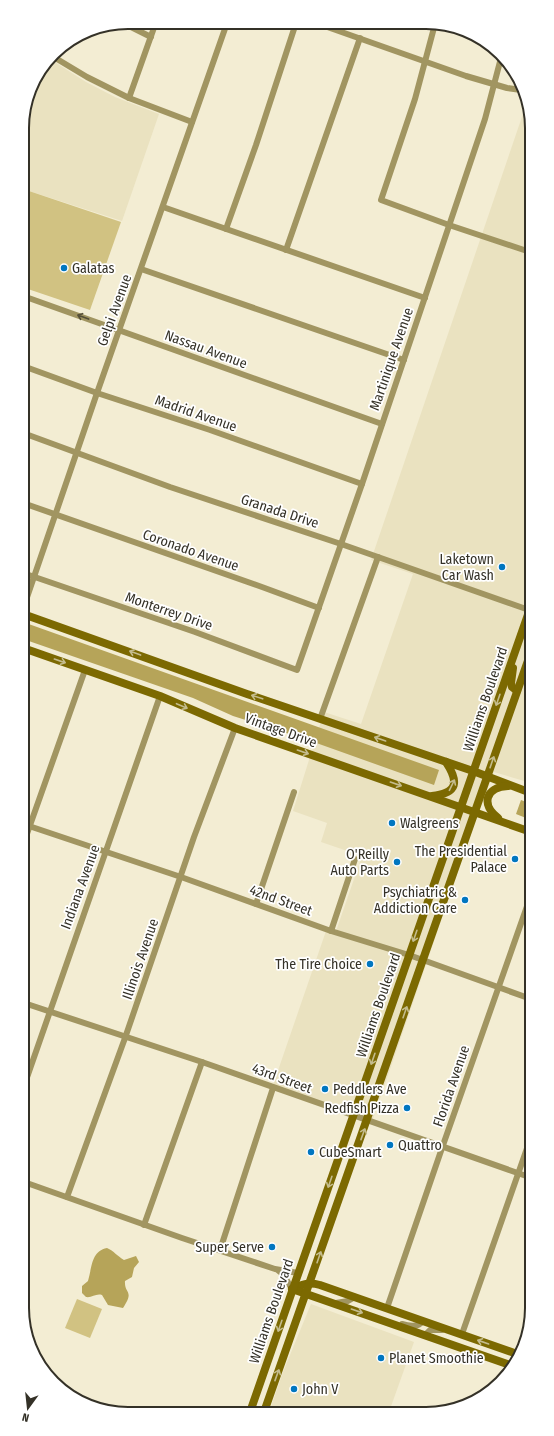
<svg xmlns="http://www.w3.org/2000/svg" width="554" height="1436" viewBox="0 0 554 1436" font-family="'Fira Sans Condensed',sans-serif">
	<style>
		.built { fill: #eae2c0 }
		.green { fill: #d1c282 }
		.water { fill: #b6a459 }
		.lines { fill: none; stroke-linecap: round; stroke-linejoin: round }
		.street { stroke: #a19561; stroke-width: 6 }
		.secondary { stroke: #7c6901; stroke-width: 8 }
		.oneway { stroke: #554f38 }
		.oneway2 { stroke: #c4bc8d }
		.poi-dot { fill: #0076c0; stroke: #fff; stroke-width: 1.5 }
		.labels { text-anchor: middle; stroke-width: 3.5; stroke-linejoin: round; paint-order: stroke }
		.poi-label { font-size: 14px; fill: #343127; stroke: #fff; text-anchor: start }
		.street-label { font-size: 14px; fill: #343127; stroke: #fff }
		.rim { fill: none; stroke: #343127; stroke-width: 2 }
	</style>
	<rect width="100%" height="100%" fill="#f3edd3"/>
	<g class="built">
		<path d="M50 59 86 82 115 97 159 114 122 221 29 191 25 132 37 77Z"/>
		<path d="M527 102 530 107 531 783 494 772 476 819 373 1119 273 1085 326 931 335 934 362 856 321 842 327 823 293 811 324 712 361 724 413 574 371 560Z"/>
		<path d="M311 1304 414 1342 389 1412H269L283 1372Z"/>
	</g>
	<g class="green">
		<path d="M29 191 121 222 90 310 22 287V222Z"/>
		<path d="M77 1299 102 1309 90 1338 65 1328Z"/>
	</g>
	<g class="water">
		<path d="M23 622 439 770 434 785 308 740 233 716 193 698 23 639Z"/>
		<path d="M521 800 531 804V820L516 814Z"/>
		<path d="M107 1248C114 1251 117 1256 124 1260L136 1256 139 1262 134 1268 132 1277 125 1281C124 1294 135 1290 123 1308L108 1305 102 1295C96 1293 92 1298 86 1297L82 1293V1286L88 1281C92 1268 91 1251 107 1248Z"/>
	</g>
	<g class="lines">
		<g class="street">
			<path d="M123 23 151 37"/>
			<path d="M316 23 466 76 507 88 521 90"/>
			<path d="M435 24 415 99 381 200 449 225 530 252"/>
			<path d="M52 56 87 77 129 98 192 122"/>
			<path d="M129 98 156 22"/>
			<path d="M163 207 425 298"/>
			<path d="M226 229 256 145 296 23"/>
			<path d="M286 250 360 38"/>
			<path d="M141 269 404 360"/>
			<path d="M23 296 382 424"/>
			<path d="M23 366 97 393 210 430 362 484"/>
			<path d="M23 433 170 487 341 544 529 610"/>
			<path d="M23 503 262 587 319 608"/>
			<path d="M23 573 195 632 297 670 362 484 485 119 502 54"/>
			<path d="M24 606 97 393 227 23"/>
			<path d="M320 719 378 557"/>
			<path d="M23 824 181 877 331 931 409 955 531 999"/>
			<path d="M23 845 85 670"/>
			<path d="M256 904 294 792"/>
			<path d="M331 931 355 859"/>
			<path d="M24 1003 202 1062 532 1178"/>
			<path d="M24 1086 160 696"/>
			<path d="M24 1182 182 1238 275 1269 298 1273"/>
			<path d="M67 1197 125 1038 194 837 235 728"/>
			<path d="M144 1225 202 1062"/>
			<path d="M220 1250 273 1088"/>
			<path d="M279 1271 283 1274 292 1289"/>
			<path d="M336 1303 348 1301 355 1297"/>
			<path d="M387 1308 442 1148 531 895"/>
			<path d="M402 1324C409 1326 418 1328 423 1321"/>
			<path d="M462 1334 532 1134"/>
			<path d="M425 1335 430 1330H442"/>
		</g>
		<g class="secondary">
			<path d="M23 614 247 694 473 771 531 793"/>
			<path d="M531 635 529 640 531 644"/>
			<path d="M23 648 160 696 235 728 531 832"/>
			<path d="M513 668 511 683 512 687 517 691"/>
			<path d="M432 796C458 793 459 782 446 762"/>
			<path d="M498 818C481 805 485 787 508 786"/>
			<path d="M292 1289C303 1284 309 1282 320 1285L520 1355"/>
			<path d="M292 1289 513 1366"/>
			<path d="M250 1412 531 606"/>
			<path d="M264 1412 531 652"/>
		</g>
	</g>
	<defs><path id="oneway-shaft" d="M-6 0H5M1.5-3L5.5 0L1.5 3" fill="none" stroke-width="1.6" stroke-linecap="round" stroke-linejoin="round"/></defs>
	<use class="oneway" href="#oneway-shaft" transform="translate(83 317) rotate(-160)"/>
	<g class="oneway2">
		<use href="#oneway-shaft" transform="translate(135 653) rotate(-160)"/>
		<use href="#oneway-shaft" transform="translate(60 661) rotate(19)"/>
		<use href="#oneway-shaft" transform="translate(257 697) rotate(-162)"/>
		<use href="#oneway-shaft" transform="translate(498 700) rotate(109)"/>
		<use href="#oneway-shaft" transform="translate(182 706) rotate(23)"/>
		<use href="#oneway-shaft" transform="translate(380 739) rotate(-161)"/>
		<use href="#oneway-shaft" transform="translate(303 752) rotate(19)"/>
		<use href="#oneway-shaft" transform="translate(492 762) rotate(-71)"/>
		<use href="#oneway-shaft" transform="translate(396 784) rotate(19)"/>
		<use href="#oneway-shaft" transform="translate(452 785) rotate(-64)"/>
		<use href="#oneway-shaft" transform="translate(415 936) rotate(109)"/>
		<use href="#oneway-shaft" transform="translate(405 1012) rotate(-71)"/>
		<use href="#oneway-shaft" transform="translate(373 1059) rotate(109)"/>
		<use href="#oneway-shaft" transform="translate(363 1134) rotate(-70)"/>
		<use href="#oneway-shaft" transform="translate(330 1182) rotate(109)"/>
		<use href="#oneway-shaft" transform="translate(319 1257) rotate(-71)"/>
		<use href="#oneway-shaft" transform="translate(357 1311) rotate(19)"/>
		<use href="#oneway-shaft" transform="translate(280 1326) rotate(109)"/>
		<use href="#oneway-shaft" transform="translate(483 1342) rotate(-161)"/>
		<use href="#oneway-shaft" transform="translate(277 1375) rotate(-70)"/>
	</g>
	<g class="poi-dot">
		<circle cx="64" cy="268" r="4"/>
		<circle cx="502" cy="567" r="4"/>
		<circle cx="392" cy="823" r="4"/>
		<circle cx="515" cy="859" r="4"/>
		<circle cx="397" cy="862" r="4"/>
		<circle cx="465" cy="900" r="4"/>
		<circle cx="370" cy="964" r="4"/>
		<circle cx="325" cy="1089" r="4"/>
		<circle cx="407" cy="1108" r="4"/>
		<circle cx="390" cy="1145" r="4"/>
		<circle cx="311" cy="1152" r="4"/>
		<circle cx="272" cy="1247" r="4"/>
		<circle cx="381" cy="1358" r="4"/>
		<circle cx="294" cy="1389" r="4"/>
	</g>
	<g class="labels">
		<g class="poi-label">
			<text x="72" y="273">Galatas</text>
			<text x="494" y="564" text-anchor="end">Laketown<tspan x="494" dy="16">Car Wash</tspan></text>
			<text x="400" y="828">Walgreens</text>
			<text x="507" y="856" text-anchor="end">The Presidential<tspan x="507" dy="16">Palace</tspan></text>
			<text x="389" y="859" text-anchor="end">O'Reilly<tspan x="389" dy="16">Auto Parts</tspan></text>
			<text x="457" y="897" text-anchor="end">Psychiatric &amp;<tspan x="457" dy="16">Addiction Care</tspan></text>
			<text x="362" y="969" text-anchor="end">The Tire Choice</text>
			<text x="333" y="1094">Peddlers Ave</text>
			<text x="399" y="1113" text-anchor="end">Redfish Pizza</text>
			<text x="398" y="1150">Quattro</text>
			<text x="319" y="1157">CubeSmart</text>
			<text x="264" y="1252" text-anchor="end">Super Serve</text>
			<text x="389" y="1363">Planet Smoothie</text>
			<text x="302" y="1394">John V</text>
		</g>
		<g class="street-label">
			<text transform="translate(114 310) rotate(-70)" y="5">Gelpi Avenue</text>
			<text transform="translate(206 349) rotate(20)" y="5">Nassau Avenue</text>
			<text transform="translate(391 359) rotate(-71)" y="5">Martinique Avenue</text>
			<text transform="translate(196 413) rotate(19)" y="5">Madrid Avenue</text>
			<text transform="translate(280 511) rotate(18)" y="5">Granada Drive</text>
			<text transform="translate(191 550) rotate(19)" y="5">Coronado Avenue</text>
			<text transform="translate(169 611) rotate(19)" y="5">Monterrey Drive</text>
			<text transform="translate(485 699) rotate(-71)" y="5">Williams Boulevard</text>
			<text transform="translate(281 730) rotate(20)" y="5">Vintage Drive</text>
			<text transform="translate(80 887) rotate(-70)" y="5">Indiana Avenue</text>
			<text transform="translate(281 900) rotate(20)" y="5">42nd Street</text>
			<text transform="translate(140 959) rotate(-71)" y="5">Illinois Avenue</text>
			<text transform="translate(378 1005) rotate(-71)" y="5">Williams Boulevard</text>
			<text transform="translate(282 1078) rotate(20)" y="5">43rd Street</text>
			<text transform="translate(451 1086) rotate(-71)" y="5">Florida Avenue</text>
			<text transform="translate(271 1311) rotate(-71)" y="5">Williams Boulevard</text>
		</g>
	</g>
	<path d="M0 0H554V1436H0ZM128 29H426A99 99 0 0 1 525 128V1308A99 99 0 0 1 426 1407H128A99 99 0 0 1 29 1308V128A99 99 0 0 1 128 29Z" fill="#fff" fill-rule="evenodd"/>
	<path class="rim" d="M128 29H426A99 99 0 0 1 525 128V1308A99 99 0 0 1 426 1407H128A99 99 0 0 1 29 1308V128A99 99 0 0 1 128 29Z"/>
	<g transform="translate(28 1408) rotate(195)" stroke="#ffffff" stroke-width="3" paint-order="stroke">
	<path d="M0-3L7 15L0 10L-7 15Z" fill="#343127"/>
	<text y="-6" font-size="11" font-weight="bold" text-anchor="middle" fill="#343127">N</text>
	</g>
</svg>
